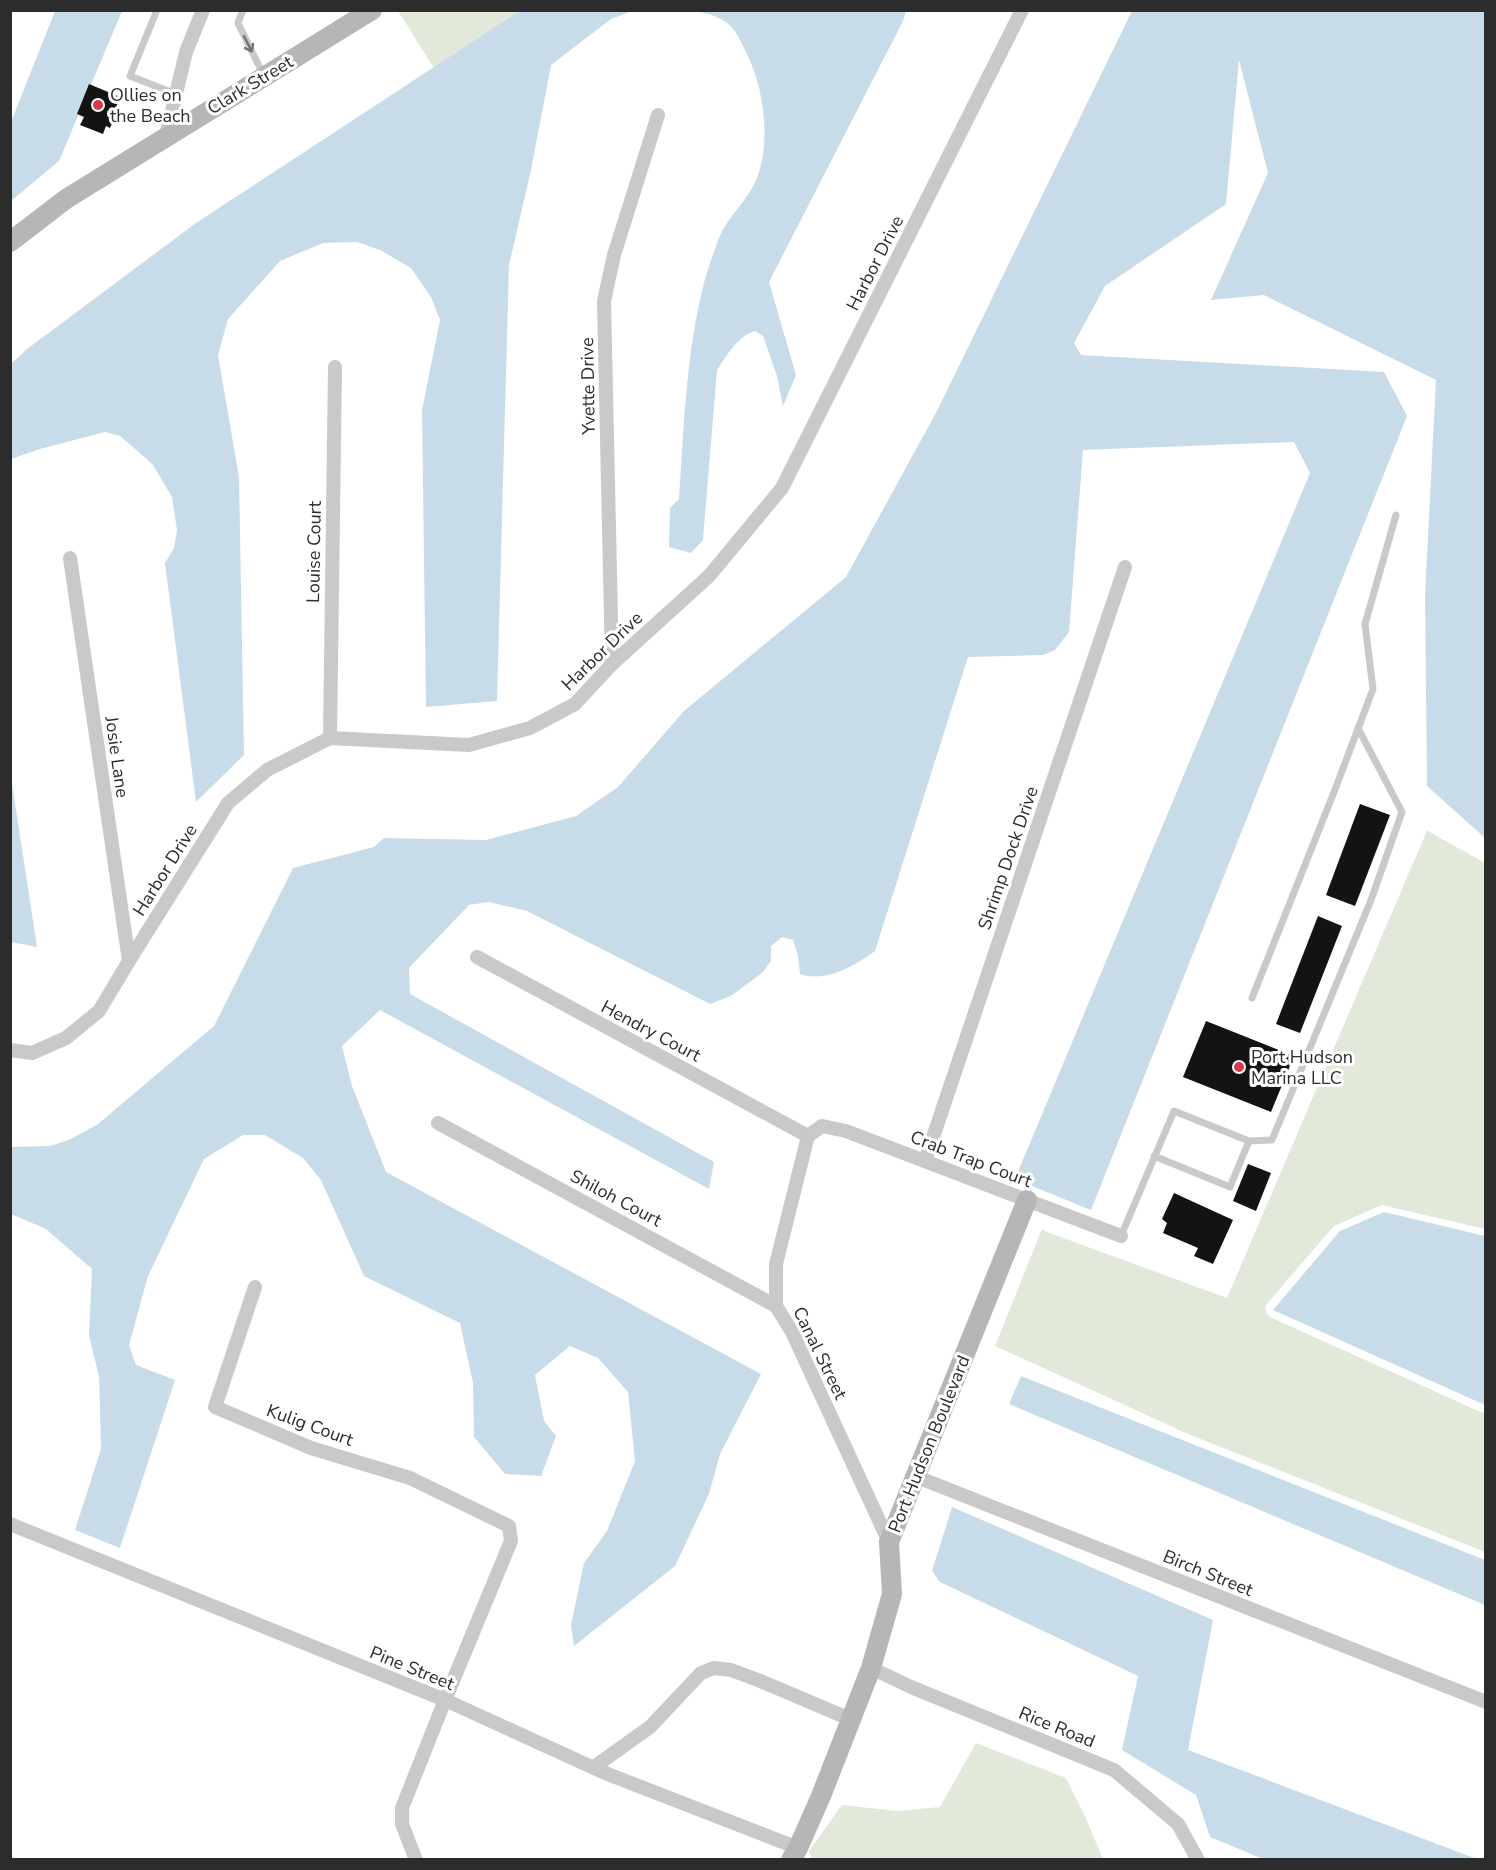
<svg xmlns="http://www.w3.org/2000/svg" width="1496" height="1870" viewBox="0 0 1496 1870" font-family="'Nunito Sans',sans-serif">
	<style>
		.green { fill: #e2e9da }
		.water { fill: #c7dce8 }
		.building { fill: #131313 }
		.lines { fill: none; stroke-linecap: round; stroke-linejoin: round }
		.lane { stroke: #c9c9c9; stroke-width: 7 }
		.street { stroke: #c9c9c9; stroke-width: 14 }
		.secondary { stroke: #b6b6b6; stroke-width: 20 }
		.oneway { stroke: #737373 }
		.poi-dot { fill: #d83848; stroke: #fff; stroke-width: 2 }
		.labels { text-anchor: middle; stroke-width: 6; stroke-linejoin: round; paint-order: stroke }
		.street-label { font-size: 18px; fill: #2c2c2c; stroke: #fff }
		.poi-label { font-size: 18px; fill: #2c2c2c; stroke: #fff; text-anchor: start }
	</style>
	<rect width="100%" height="100%" fill="#fff"/>
	<g class="green">
		<path d="M398 11H521L434 68Z"/>
		<path d="M1426 830 1485 863V1229L1382 1205 1334 1226 1266 1305C1264 1311 1266 1313 1270 1317L1485 1414V1552L1188 1434 995 1346 1042 1229 1047 1232 1227 1298 1426 833Z"/>
		<path d="M976 1743 1066 1778 1083 1812 1103 1859H812L809 1851 842 1805 897 1811 940 1807Z"/>
	</g>
	<g class="water">
		<path d="M521 10 632 11 611 19 551 65 531 170 509 265 497 701 426 707 422 410 440 320 431 297 411 268 380 250 357 242 323 243 280 261 228 319 218 355 239 477 244 755 196 802 165 563 174 548 177 530 172 497 153 465 133 447 120 436 105 432 40 449 11 459V364L27 349 196 223Z"/>
		<path d="M55 11H122L59 161 11 201V122Z"/>
		<path d="M695 11H906L903 21 769 282 796 375 783 406 777 376 763 336 755 331C738 335 726 357 717 370L703 540 691 553 669 547 670 508 679 499C684 427 686 353 704 283 708 269 716 244 722 231 732 213 749 198 757 178 772 138 763 82 743 46 738 36 734 27 724 21 715 15 705 13 695 11Z"/>
		<path d="M1132 11H1485V838L1427 786 1425 594 1436 380 1264 295 1211 300 1268 173 1239 60 1226 204 1105 286 1074 343 1081 355 1384 372 1407 416 1091 1210 1015 1179 1310 473 1294 442 1083 450 1069 632 1055 650 1043 655 968 657 875 951C855 966 825 983 800 974L798 956 793 940 782 937 771 946V961L763 972 731 996 710 1004 527 911 489 902 469 905 409 968 410 994 714 1162 709 1189 380 1010 342 1046 352 1086 386 1172 761 1374 720 1454 709 1494 675 1566 574 1646 571 1625 584 1563 607 1531 635 1461 628 1392 598 1358 570 1346 535 1375 544 1421 556 1436 541 1476 505 1474 474 1437 473 1383 460 1323 364 1276 321 1180 303 1158 265 1135H243L204 1159 148 1276 129 1345 136 1365 175 1380 120 1548 75 1530 101 1449 99 1377 89 1335 92 1269 46 1229 11 1214V1147L50 1146 71 1139 98 1124 214 1026 293 868 374 847 384 838 486 840 576 816 618 787 684 711 846 577 937 411Z"/>
		<path d="M10 777H11L37 947 11 942Z"/>
		<path d="M1384 1212 1485 1236V1405L1273 1310 1340 1231Z"/>
		<path d="M1021 1376 1485 1560V1605L1009 1404Z"/>
		<path d="M952 1507 1213 1620 1188 1750 1477 1859H1263L1210 1837 1196 1795 1122 1750 1138 1676 940 1582 932 1571Z"/>
	</g>
	<g class="building">
		<path d="M89 84 120 97 112 118 114 119 110 128 106 126 103 134 80 125 84 117 77 114Z"/>
		<path d="M1360 804 1390 815 1355 906 1326 895Z"/>
		<path d="M1318 916 1342 926 1300 1033 1276 1024Z"/>
		<path d="M1206 1021 1294 1056 1271 1112 1183 1077Z"/>
		<path d="M1248 1164 1271 1173 1256 1211 1233 1201Z"/>
		<path d="M1174 1193 1233 1220 1213 1264 1194 1256 1198 1248 1163 1233 1167 1223 1162 1219Z"/>
	</g>
	<g class="lines">
		<g class="lane">
			<path d="M157 10 130 76 176 94"/>
			<path d="M243 10 238 23 264 76"/>
			<path d="M1252 998 1336 787 1373 689 1365 624 1396 515"/>
			<path d="M1249 1141 1272 1140 1371 900 1402 812 1358 728"/>
			<path d="M1121 1236 1174 1111 1249 1141 1230 1187 1154 1156"/>
		</g>
		<g class="street">
			<path d="M166 136 186 52 203 10"/>
			<path d="M70 558 129 961"/>
			<path d="M612 664 604 301 614 255 658 115"/>
			<path d="M330 738 335 367"/>
			<path d="M477 957 808 1136"/>
			<path d="M10 1050 32 1053 66 1038 99 1011 129 961 228 803 267 770 330 738 469 745 530 728 575 704 612 664 709 576 782 488 1022 10"/>
			<path d="M438 1123 776 1306"/>
			<path d="M808 1136 776 1264V1306L792 1332 889 1542"/>
			<path d="M808 1136 822 1126 846 1131 1121 1236"/>
			<path d="M925 1161 1125 567"/>
			<path d="M255 1287 215 1407 311 1448 410 1478 509 1526 511 1541 445 1700 402 1808V1824L416 1860"/>
			<path d="M917 1477 1486 1702"/>
			<path d="M10 1524 445 1700 605 1773 798 1848"/>
			<path d="M871 1668 911 1687 1114 1770 1178 1824 1198 1860"/>
			<path d="M594 1767 650 1727 701 1673 714 1668 731 1670 758 1680 850 1719"/>
		</g>
		<g class="secondary">
			<path d="M10 242 66 199 372 10"/>
			<path d="M791 1860 798 1848 821 1796 871 1668 892 1594 889 1542 1027 1200"/>
		</g>
	</g>
	<defs><path id="oneway-shaft" d="M-6 0H5M1.5-3L5.5 0L1.5 3" fill="none" stroke-width="1.6" stroke-linecap="round" stroke-linejoin="round" transform="scale(1.5)"/></defs>
	<use class="oneway" href="#oneway-shaft" transform="translate(248 44) rotate(63)"/>
	<g class="poi-dot">
		<circle cx="98" cy="105" r="6"/>
		<circle cx="1239" cy="1067" r="6"/>
	</g>
	<g class="labels">
		<g class="street-label">
			<text transform="translate(250 85) rotate(-31)" y="6">Clark Street</text>
			<text transform="translate(875 263) rotate(-63)" y="6">Harbor Drive</text>
			<text transform="translate(588 386) rotate(-91)" y="6">Yvette Drive</text>
			<text transform="translate(314 552) rotate(-89)" y="6">Louise Court</text>
			<text transform="translate(602 651) rotate(-44)" y="6">Harbor Drive</text>
			<text transform="translate(117 757) rotate(82)" y="6">Josie Lane</text>
			<text transform="translate(1008 858) rotate(-71)" y="6">Shrimp Dock Drive</text>
			<text transform="translate(165 870) rotate(-58)" y="6">Harbor Drive</text>
			<text transform="translate(651 1031) rotate(28)" y="6">Hendry Court</text>
			<text transform="translate(971 1159) rotate(21)" y="6">Crab Trap Court</text>
			<text transform="translate(616 1198) rotate(28)" y="6">Shiloh Court</text>
			<text transform="translate(820 1353) rotate(64)" y="6">Canal Street</text>
			<text transform="translate(310 1425) rotate(20)" y="6">Kulig Court</text>
			<text transform="translate(929 1444) rotate(-68)" y="6">Port Hudson Boulevard</text>
			<text transform="translate(1208 1573) rotate(22)" y="6">Birch Street</text>
			<text transform="translate(412 1668) rotate(22)" y="6">Pine Street</text>
			<text transform="translate(1057 1727) rotate(22)" y="6">Rice Road</text>
		</g>
		<g class="poi-label">
			<text x="110" y="101">Ollies on<tspan x="110" dy="21">the Beach</tspan></text>
			<text x="1251" y="1063">Port Hudson<tspan x="1251" dy="21">Marina LLC</tspan></text>
		</g>
	</g>
	<rect width="1496" height="1870" fill="none" stroke="#2c2c2c" stroke-width="24"/>
</svg>
